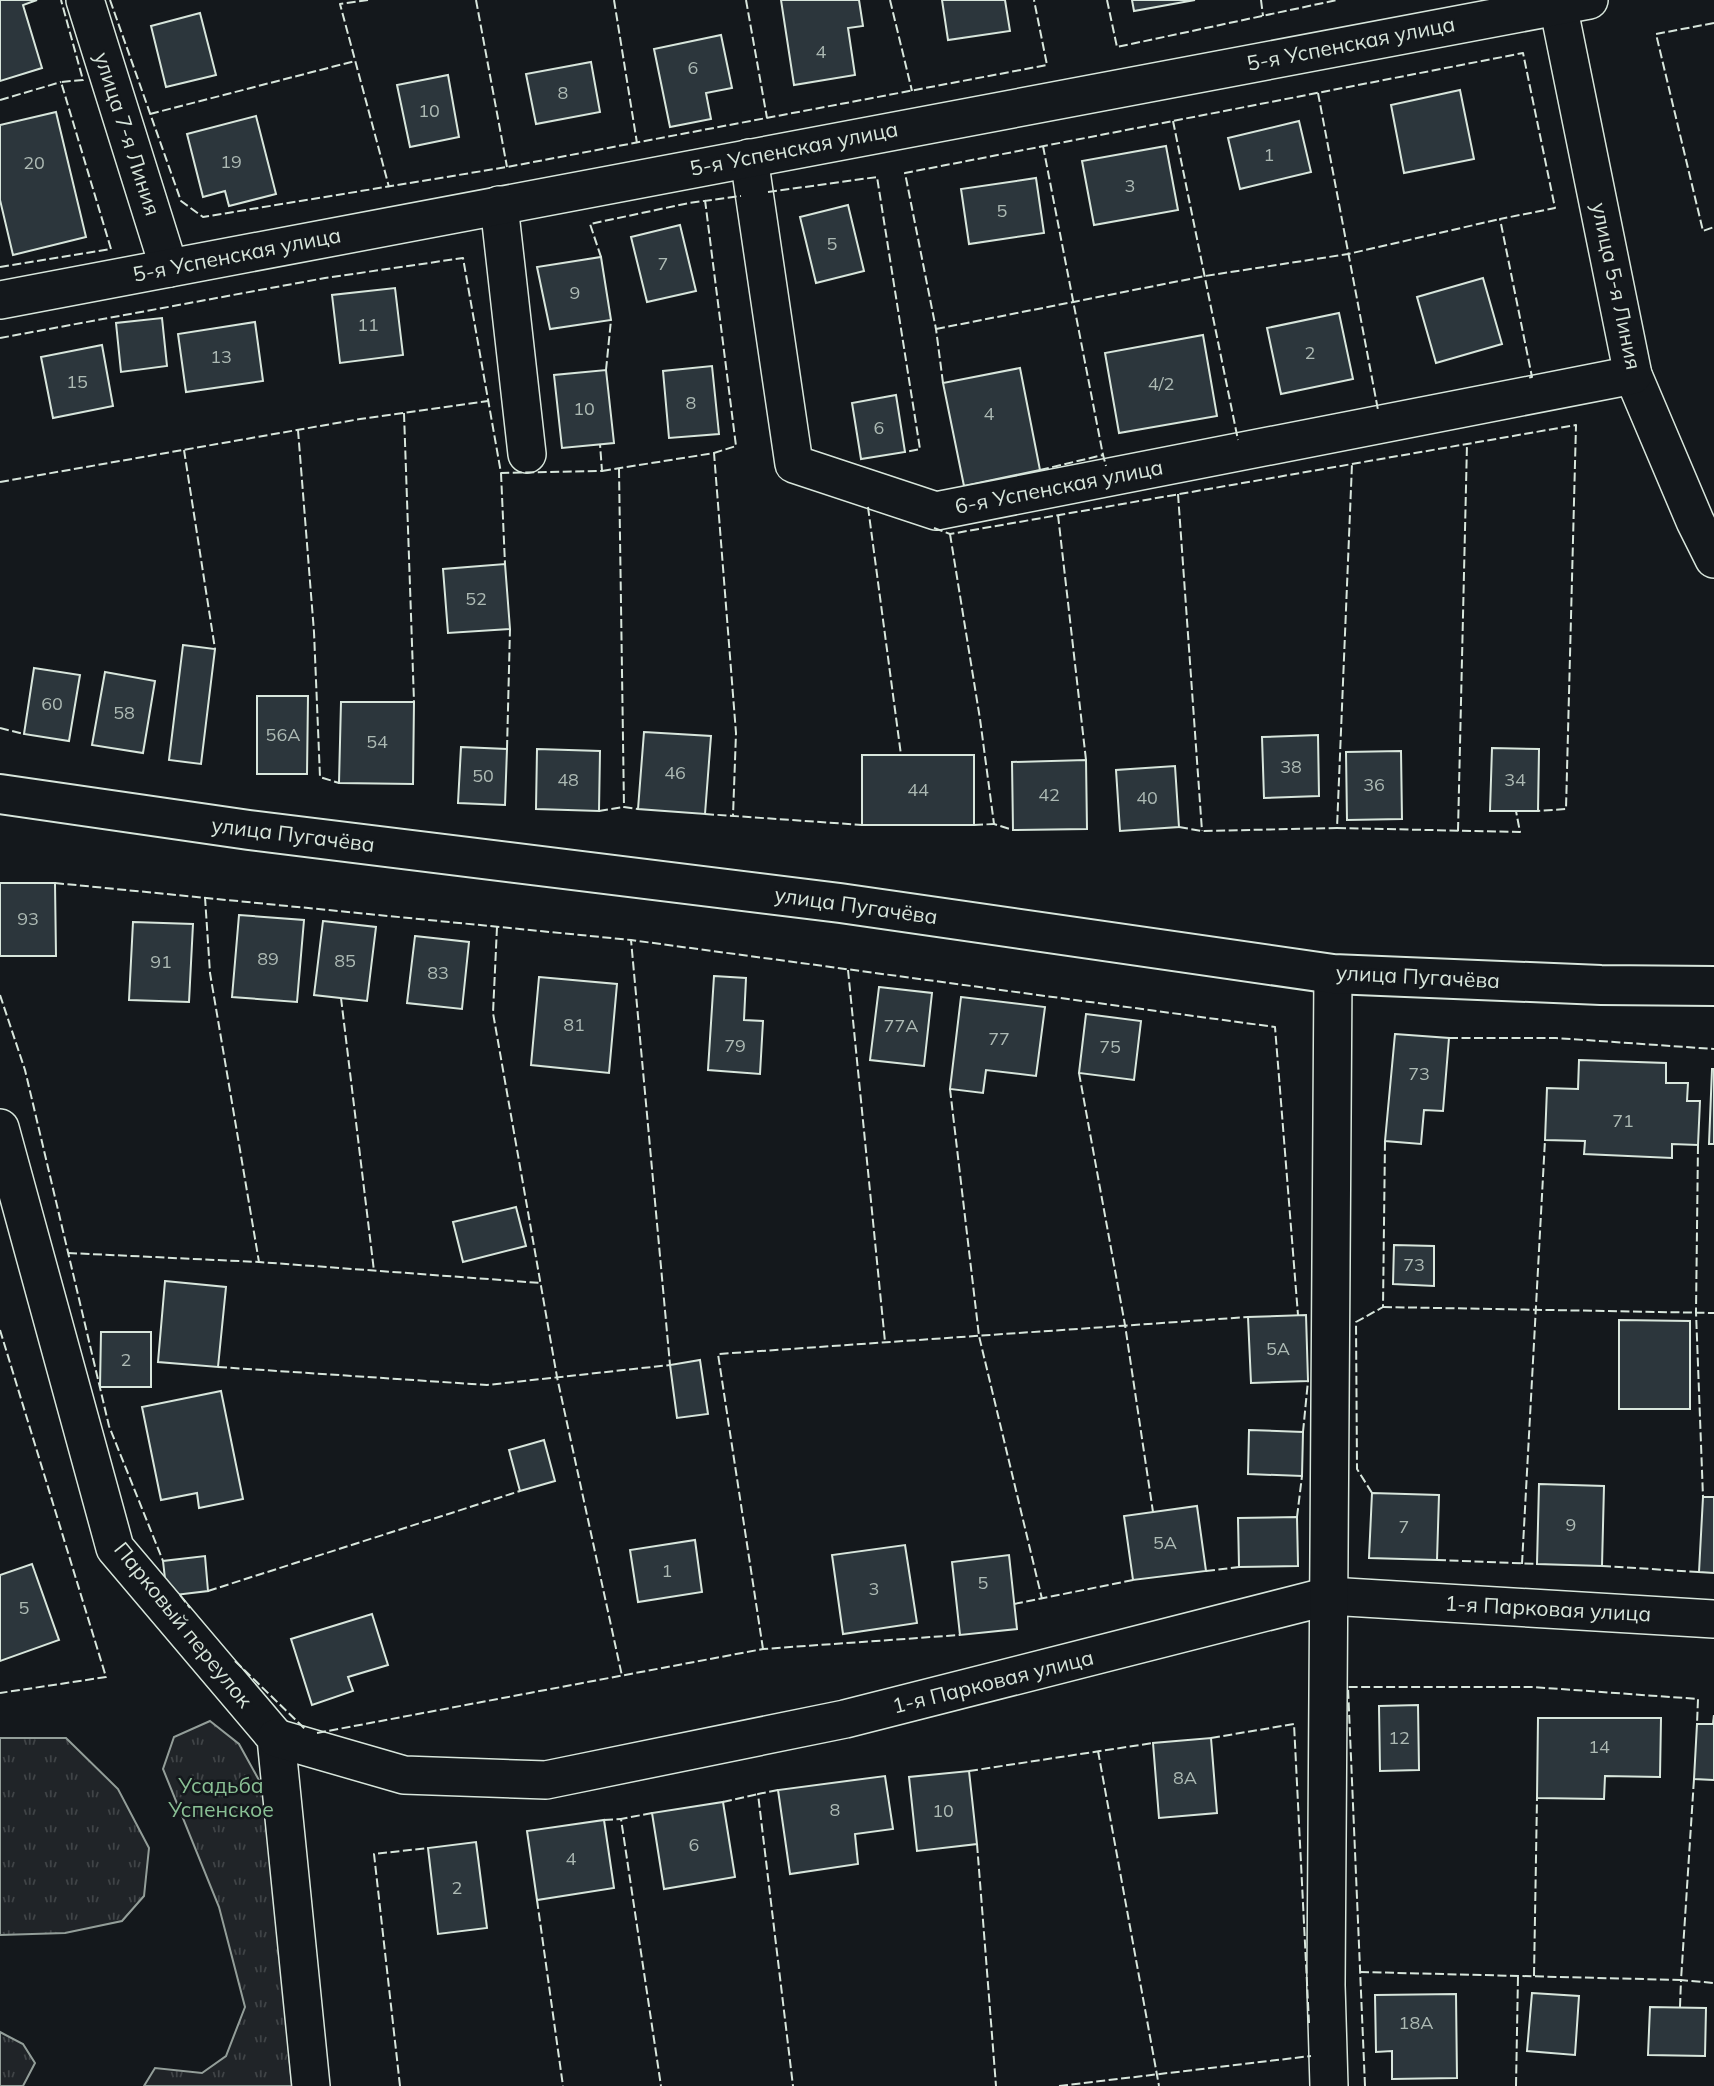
<svg xmlns="http://www.w3.org/2000/svg" width="1714" height="2086" viewBox="0 0 1714 2086" font-family="Mulish,sans-serif">
	<style>
		.park { fill: url(#park-tufts); stroke: #939e99; stroke-width: 2 }
		.building { fill: #2c363c; stroke: #d8e6dc; stroke-width: 2 }
		.lines { fill: none; stroke-linecap: round; stroke-linejoin: round }
		.street-casing { stroke: #d8e6dc; stroke-width: 40 }
		.secondary-casing { stroke: #d8e6dc; stroke-width: 42 }
		.street { stroke: #14181c; stroke-width: 37 }
		.secondary { stroke: #14181c; stroke-width: 38 }
		.fence { stroke: #d8e6dc; stroke-width: 2; stroke-dasharray: 9 3.5; stroke-linecap: butt }
		.labels { text-anchor: middle; stroke-width: 5; stroke-linejoin: round; paint-order: stroke }
		.number-label { font-size: 18px; fill: #adbab4 }
		.street-label { font-size: 21px; fill: #d8e6dc; stroke: #14181c }
		.park-label { font-size: 21px; fill: #8ac095; stroke: #14181c }
	</style>
	<defs>
		<pattern id="park-tufts" width="24" height="20" patternUnits="userSpaceOnUse" patternTransform="scale(1.75)"><rect width="24" height="20" fill="#202428"/><path d="M3 7l-1-3M5 7V3M7 7l1-3M15 17l-1-3M17 17v-4M19 17l1-3" fill="none" stroke="#404447"/></pattern>
	</defs>
	<rect width="100%" height="100%" fill="#14181c"/>
	<g class="park">
		<path d="M210 1721 239 1744 265 1791 292 2086H144L155 2068 202 2073 226 2056 245 2007 219 1907 163 1769 174 1737Z"/>
		<path d="M0 1738H66L118 1789 149 1848 144 1896 122 1921 65 1933 0 1935Z"/>
		<path d="M0 2032 23 2044 35 2063 23 2086H0Z"/>
	</g>
	<g class="building">
		<path d="M0 0H37L23 5 42 68 0 81Z"/>
		<path d="M781 0H859L863 26 848 28 855 75 794 85Z"/>
		<path d="M942 0H1005L1010 31 948 40Z"/>
		<path d="M1132 0H1195L1134 11Z"/>
		<path d="M200 13 216 75 166 87 151 26Z"/>
		<path d="M721 35 732 88 706 93 711 119 670 127 654 49Z"/>
		<path d="M591 62 600 112 536 124 526 74Z"/>
		<path d="M448 75 459 137 410 147 397 85Z"/>
		<path d="M1460 90 1474 159 1404 173 1391 105Z"/>
		<path d="M56 112 86 237 13 255 0 200V125Z"/>
		<path d="M256 116 276 194 229 206 225 191 203 197 187 134Z"/>
		<path d="M1299 121 1311 172 1240 189 1228 138Z"/>
		<path d="M1166 146 1178 210 1094 225 1082 161Z"/>
		<path d="M1036 178 1044 233 969 244 961 189Z"/>
		<path d="M848 205 864 271 816 283 800 217Z"/>
		<path d="M680 225 696 291 647 302 631 237Z"/>
		<path d="M601 257 611 320 550 329 537 267Z"/>
		<path d="M1483 278 1502 344 1436 363 1417 297Z"/>
		<path d="M395 288 403 355 340 363 332 295Z"/>
		<path d="M1339 313 1353 379 1281 394 1267 328Z"/>
		<path d="M162 318 167 366 121 372 116 323Z"/>
		<path d="M255 322 263 381 186 392 178 334Z"/>
		<path d="M1203 335 1217 416 1119 433 1105 353Z"/>
		<path d="M102 345 113 406 53 418 41 357Z"/>
		<path d="M712 366 719 434 669 438 663 371Z"/>
		<path d="M1020 368 1040 470 964 486 943 383Z"/>
		<path d="M606 370 614 443 562 448 554 375Z"/>
		<path d="M896 395 905 452 861 459 852 403Z"/>
		<path d="M505 564 510 629 448 633 443 569Z"/>
		<path d="M183 645 215 649 201 764 169 760Z"/>
		<path d="M34 668 80 675 69 741 24 734Z"/>
		<path d="M105 672 155 681 143 753 92 745Z"/>
		<path d="M257 696H308L307 774H257Z"/>
		<path d="M341 702H414L413 784 339 783Z"/>
		<path d="M644 732 711 736 705 814 638 809Z"/>
		<path d="M1318 735 1319 796 1264 798 1262 737Z"/>
		<path d="M461 747 507 749 505 805 458 803Z"/>
		<path d="M1492 748 1539 749 1538 811H1490Z"/>
		<path d="M537 749 600 751 599 811 536 809Z"/>
		<path d="M1401 751 1402 819 1347 820 1346 752Z"/>
		<rect x="862" y="755" width="112" height="70"/>
		<path d="M1086 760 1087 829 1013 830 1012 762Z"/>
		<path d="M1175 766 1179 827 1120 831 1116 770Z"/>
		<path d="M0 883H55L56 956H0Z"/>
		<path d="M239 915 304 920 297 1002 232 997Z"/>
		<path d="M323 921 376 927 367 1001 314 995Z"/>
		<path d="M133 922 193 924 189 1002 129 1000Z"/>
		<path d="M415 936 469 942 462 1009 407 1003Z"/>
		<path d="M714 976 746 978 744 1020 763 1021 760 1074 708 1070Z"/>
		<path d="M539 977 617 984 609 1073 531 1065Z"/>
		<path d="M879 987 932 993 924 1066 870 1060Z"/>
		<path d="M961 997 1045 1007 1036 1076 986 1070 983 1093 950 1089Z"/>
		<path d="M1086 1014 1141 1021 1134 1080 1079 1073Z"/>
		<path d="M1395 1034 1449 1038 1443 1111 1424 1110 1421 1144 1385 1141Z"/>
		<path d="M1579 1060 1666 1063V1083H1688L1687 1101H1700L1698 1145 1672 1144V1158L1584 1154 1585 1141 1545 1140 1547 1088 1578 1089Z"/>
		<path d="M1712 1069H1714V1144H1709Z"/>
		<path d="M516 1207 526 1246 463 1262 453 1222Z"/>
		<path d="M1394 1245 1434 1246V1286L1393 1284Z"/>
		<path d="M165 1281 226 1287 218 1367 158 1362Z"/>
		<path d="M1306 1315 1308 1381 1251 1383 1248 1317Z"/>
		<path d="M1619 1320 1690 1321V1409H1619Z"/>
		<path d="M101 1332H151V1387H100Z"/>
		<path d="M700 1360 708 1414 677 1418 670 1365Z"/>
		<path d="M221 1391 243 1499 199 1508 197 1493 161 1500 142 1407Z"/>
		<path d="M1249 1430 1303 1432 1302 1476 1248 1474Z"/>
		<path d="M544 1440 555 1481 520 1491 509 1450Z"/>
		<path d="M1539 1484 1604 1486 1602 1566 1537 1564Z"/>
		<path d="M1372 1493 1439 1495 1437 1560 1369 1558Z"/>
		<path d="M1703 1497H1714V1573L1699 1572Z"/>
		<path d="M1197 1506 1206 1571 1133 1580 1124 1516Z"/>
		<path d="M1297 1517 1298 1566 1239 1567 1238 1518Z"/>
		<path d="M695 1540 702 1592 638 1602 630 1550Z"/>
		<path d="M905 1545 917 1623 843 1634 832 1555Z"/>
		<path d="M1009 1555 1017 1629 960 1635 952 1562Z"/>
		<path d="M205 1556 208 1591 167 1596 163 1561Z"/>
		<path d="M32 1564 59 1640 0 1661V1575Z"/>
		<path d="M372 1614 388 1665 348 1677 353 1691 312 1705 291 1639Z"/>
		<path d="M1418 1705 1419 1770 1380 1771 1379 1706Z"/>
		<path d="M1538 1718H1661L1660 1777 1605 1776 1604 1799 1537 1798Z"/>
		<path d="M1697 1724H1714V1780L1694 1779Z"/>
		<path d="M1211 1738 1217 1813 1159 1818 1153 1743Z"/>
		<path d="M969 1771 977 1844 917 1851 909 1777Z"/>
		<path d="M885 1776 893 1829 855 1834 858 1864 790 1874 778 1790Z"/>
		<path d="M723 1802 735 1877 664 1889 652 1813Z"/>
		<path d="M604 1820 614 1888 537 1900 527 1831Z"/>
		<path d="M476 1842 487 1928 438 1934 428 1848Z"/>
		<path d="M1532 1993 1579 1996 1575 2055 1527 2051Z"/>
		<path d="M1456 1994 1457 2078 1392 2079V2051L1376 2052 1375 1995Z"/>
		<path d="M1650 2007 1706 2008 1705 2056 1648 2055Z"/>
	</g>
	<g class="lines">
		<defs>
			<g id="street">
				<path d="M85 0 169 268"/>
				<path d="M1557 0 1633 375 1695 521 1714 559"/>
				<path d="M749 158 794 464 936 511 1633 375"/>
				<path d="M499 205 527 454"/>
				<path d="M0 300 1589 0"/>
				<path d="M0 1128 115 1548 276 1738 311 2086"/>
				<path d="M276 1738 404 1775 546 1780 845 1719 1329 1596 1714 1619"/>
				<path d="M1329 2086 1326 1985 1333 974"/>
			</g>
			<path id="secondary" d="M0 794 249 830 840 903 1333 974 1601 985 1714 986"/>
		</defs>
		<use href="#street" class="street-casing"/>
		<use href="#secondary" class="secondary-casing"/>
		<use href="#street" class="street"/>
		<use href="#secondary" class="secondary"/>
		<g class="fence">
			<path d="M110 0 181 201 203 217 507 167 1047 65 1034 0"/>
			<path d="M368 0 340 4 389 187"/>
			<path d="M476 0 507 167"/>
			<path d="M614 0 637 143"/>
			<path d="M746 0 767 118"/>
			<path d="M890 0 912 91"/>
			<path d="M1107 0 1117 47 1337 0"/>
			<path d="M1261 0 1263 16"/>
			<path d="M1714 23 1656 34 1703 231 1714 227"/>
			<path d="M1318 93 1378 410"/>
			<path d="M0 100 61 82"/>
			<path d="M150 114 355 61"/>
			<path d="M1173 121 1238 440"/>
			<path d="M1043 146 1103 455"/>
			<path d="M768 192 877 177 920 449 905 452"/>
			<path d="M705 200 736 446 714 453"/>
			<path d="M601 257 590 224 689 203 741 196"/>
			<path d="M0 267 111 249 61 82 83 80 61 0"/>
			<path d="M936 329 1205 276 1348 254 1500 219"/>
			<path d="M0 338 325 278 463 258 501 473 602 471 600 444"/>
			<path d="M606 370 611 320"/>
			<path d="M943 383 936 329 905 173 1523 53 1555 208 1500 219 1532 377 1526 378"/>
			<path d="M404 413 414 702"/>
			<path d="M298 430 314 632 320 777 339 783"/>
			<path d="M184 450 215 649"/>
			<path d="M619 469 624 807 638 809"/>
			<path d="M1040 470 1103 455 1106 466"/>
			<path d="M602 471 714 453 736 733 733 816"/>
			<path d="M501 473 505 564"/>
			<path d="M0 482 360 419 488 401"/>
			<path d="M1178 494 1202 831"/>
			<path d="M868 507 901 755"/>
			<path d="M1058 515 1086 760"/>
			<path d="M934 528 950 534 1576 425 1566 809 1538 811"/>
			<path d="M950 534 980 719 994 824 1013 830"/>
			<path d="M0 728 24 734"/>
			<path d="M507 749 510 629"/>
			<path d="M599 811 624 807"/>
			<path d="M705 814 862 825"/>
			<path d="M974 825 994 824"/>
			<path d="M1179 827 1202 831 1337 828 1352 464"/>
			<path d="M1337 828 1520 832 1516 811"/>
			<path d="M1458 831 1467 444"/>
			<path d="M55 883 631 940 1275 1027 1298 1315"/>
			<path d="M205 897 210 973 259 1262"/>
			<path d="M497 927 493 1013 557 1377 622 1676"/>
			<path d="M848 970 885 1342"/>
			<path d="M0 995 25 1070 109 1426 163 1561"/>
			<path d="M341 998 374 1271"/>
			<path d="M1449 1038H1556L1714 1049"/>
			<path d="M1079 1073 1125 1325 1153 1512"/>
			<path d="M950 1089 979 1336 1042 1599"/>
			<path d="M1698 1145 1696 1312 1703 1497"/>
			<path d="M68 1253 259 1262 541 1283"/>
			<path d="M1383 1307 1714 1313"/>
			<path d="M0 1330 106 1677 0 1693"/>
			<path d="M218 1367 487 1385 670 1365 631 940"/>
			<path d="M1303 1432 1308 1381"/>
			<path d="M1372 1493 1357 1469 1356 1322 1383 1307 1385 1141"/>
			<path d="M1297 1517 1302 1476"/>
			<path d="M1437 1560 1537 1564"/>
			<path d="M1522 1564 1545 1140"/>
			<path d="M1602 1566 1699 1572"/>
			<path d="M1206 1571 1239 1567"/>
			<path d="M208 1591 520 1491"/>
			<path d="M180 1595 190 1608"/>
			<path d="M1014 1604 1133 1580"/>
			<path d="M763 1649 718 1354 1248 1317"/>
			<path d="M235 1661 305 1729"/>
			<path d="M1713 1724 1714 1715"/>
			<path d="M317 1733 763 1649 960 1635"/>
			<path d="M1211 1738 1294 1724 1309 2023"/>
			<path d="M1098 1751 1159 2086"/>
			<path d="M969 1771 1153 1743"/>
			<path d="M778 1790 758 1794 793 2086"/>
			<path d="M723 1802 758 1794"/>
			<path d="M652 1813 621 1819 661 2086"/>
			<path d="M604 1820 621 1819"/>
			<path d="M977 1844 996 2086"/>
			<path d="M537 1900 563 2086"/>
			<path d="M1360 1972 1681 1980 1694 1779"/>
			<path d="M1534 1976 1537 1798"/>
			<path d="M1680 2007 1681 1980 1714 1983"/>
			<path d="M400 2086 374 1854 428 1848"/>
			<path d="M1059 2086 1311 2056"/>
			<path d="M1365 2086 1348 1687H1533L1698 1699 1697 1724"/>
			<path d="M1516 2086 1518 1976"/>
		</g>
	</g>
	<g class="labels">
		<g class="number-label">
			<text x="821" y="58">4</text>
			<text x="693" y="74">6</text>
			<text x="563" y="99">8</text>
			<text x="429" y="117">10</text>
			<text x="1269" y="161">1</text>
			<text x="231" y="168">19</text>
			<text x="34" y="169">20</text>
			<text x="1130" y="192">3</text>
			<text x="1002" y="217">5</text>
			<text x="832" y="250">5</text>
			<text x="663" y="270">7</text>
			<text x="575" y="299">9</text>
			<text x="368" y="331">11</text>
			<text x="1310" y="359">2</text>
			<text x="221" y="363">13</text>
			<text x="77" y="388">15</text>
			<text x="1161" y="390">4/2</text>
			<text x="691" y="409">8</text>
			<text x="584" y="415">10</text>
			<text x="989" y="420">4</text>
			<text x="879" y="434">6</text>
			<text x="476" y="605">52</text>
			<text x="52" y="710">60</text>
			<text x="124" y="719">58</text>
			<text x="283" y="741">56А</text>
			<text x="377" y="748">54</text>
			<text x="1291" y="773">38</text>
			<text x="675" y="779">46</text>
			<text x="483" y="782">50</text>
			<text x="568" y="786">48</text>
			<text x="1515" y="786">34</text>
			<text x="1374" y="791">36</text>
			<text x="918" y="796">44</text>
			<text x="1049" y="801">42</text>
			<text x="1147" y="804">40</text>
			<text x="28" y="925">93</text>
			<text x="268" y="965">89</text>
			<text x="345" y="967">85</text>
			<text x="161" y="968">91</text>
			<text x="438" y="979">83</text>
			<text x="574" y="1031">81</text>
			<text x="901" y="1032">77А</text>
			<text x="999" y="1045">77</text>
			<text x="735" y="1052">79</text>
			<text x="1110" y="1053">75</text>
			<text x="1419" y="1080">73</text>
			<text x="1623" y="1127">71</text>
			<text x="1414" y="1271">73</text>
			<text x="1278" y="1355">5А</text>
			<text x="126" y="1366">2</text>
			<text x="1571" y="1531">9</text>
			<text x="1404" y="1533">7</text>
			<text x="1165" y="1549">5А</text>
			<text x="667" y="1577">1</text>
			<text x="983" y="1589">5</text>
			<text x="874" y="1595">3</text>
			<text x="24" y="1614">5</text>
			<text x="1399" y="1744">12</text>
			<text x="1599" y="1753">14</text>
			<text x="1185" y="1784">8А</text>
			<text x="835" y="1816">8</text>
			<text x="943" y="1817">10</text>
			<text x="694" y="1851">6</text>
			<text x="571" y="1865">4</text>
			<text x="457" y="1894">2</text>
			<text x="1416" y="2029">18А</text>
		</g>
		<g class="street-label">
			<text transform="translate(1351 44) rotate(-11)" y="7">5-я Успенская улица</text>
			<text transform="translate(127 134) rotate(72)" y="7">улица 7-я Линия</text>
			<text transform="translate(794 149) rotate(-11)" y="7">5-я Успенская улица</text>
			<text transform="translate(237 255) rotate(-11)" y="7">5-я Успенская улица</text>
			<text transform="translate(1616 286) rotate(78)" y="7">улица 5-я Линия</text>
			<text transform="translate(1059 487) rotate(-11)" y="7">6-я Успенская улица</text>
			<text transform="translate(293 835) rotate(7)" y="7">улица Пугачёва</text>
			<text transform="translate(856 906) rotate(8)" y="7">улица Пугачёва</text>
			<text transform="translate(1418 977) rotate(3)" y="7">улица Пугачёва</text>
			<text transform="translate(1548 1609) rotate(3)" y="7">1-я Парковая улица</text>
			<text transform="translate(183 1625) rotate(51)" y="7">Парковый переулок</text>
			<text transform="translate(993 1682) rotate(-14)" y="7">1-я Парковая улица</text>
		</g>
		<g class="park-label">
			<text x="221" y="1793">Усадьба<tspan x="221" dy="24">Успенское</tspan></text>
		</g>
	</g>
</svg>
